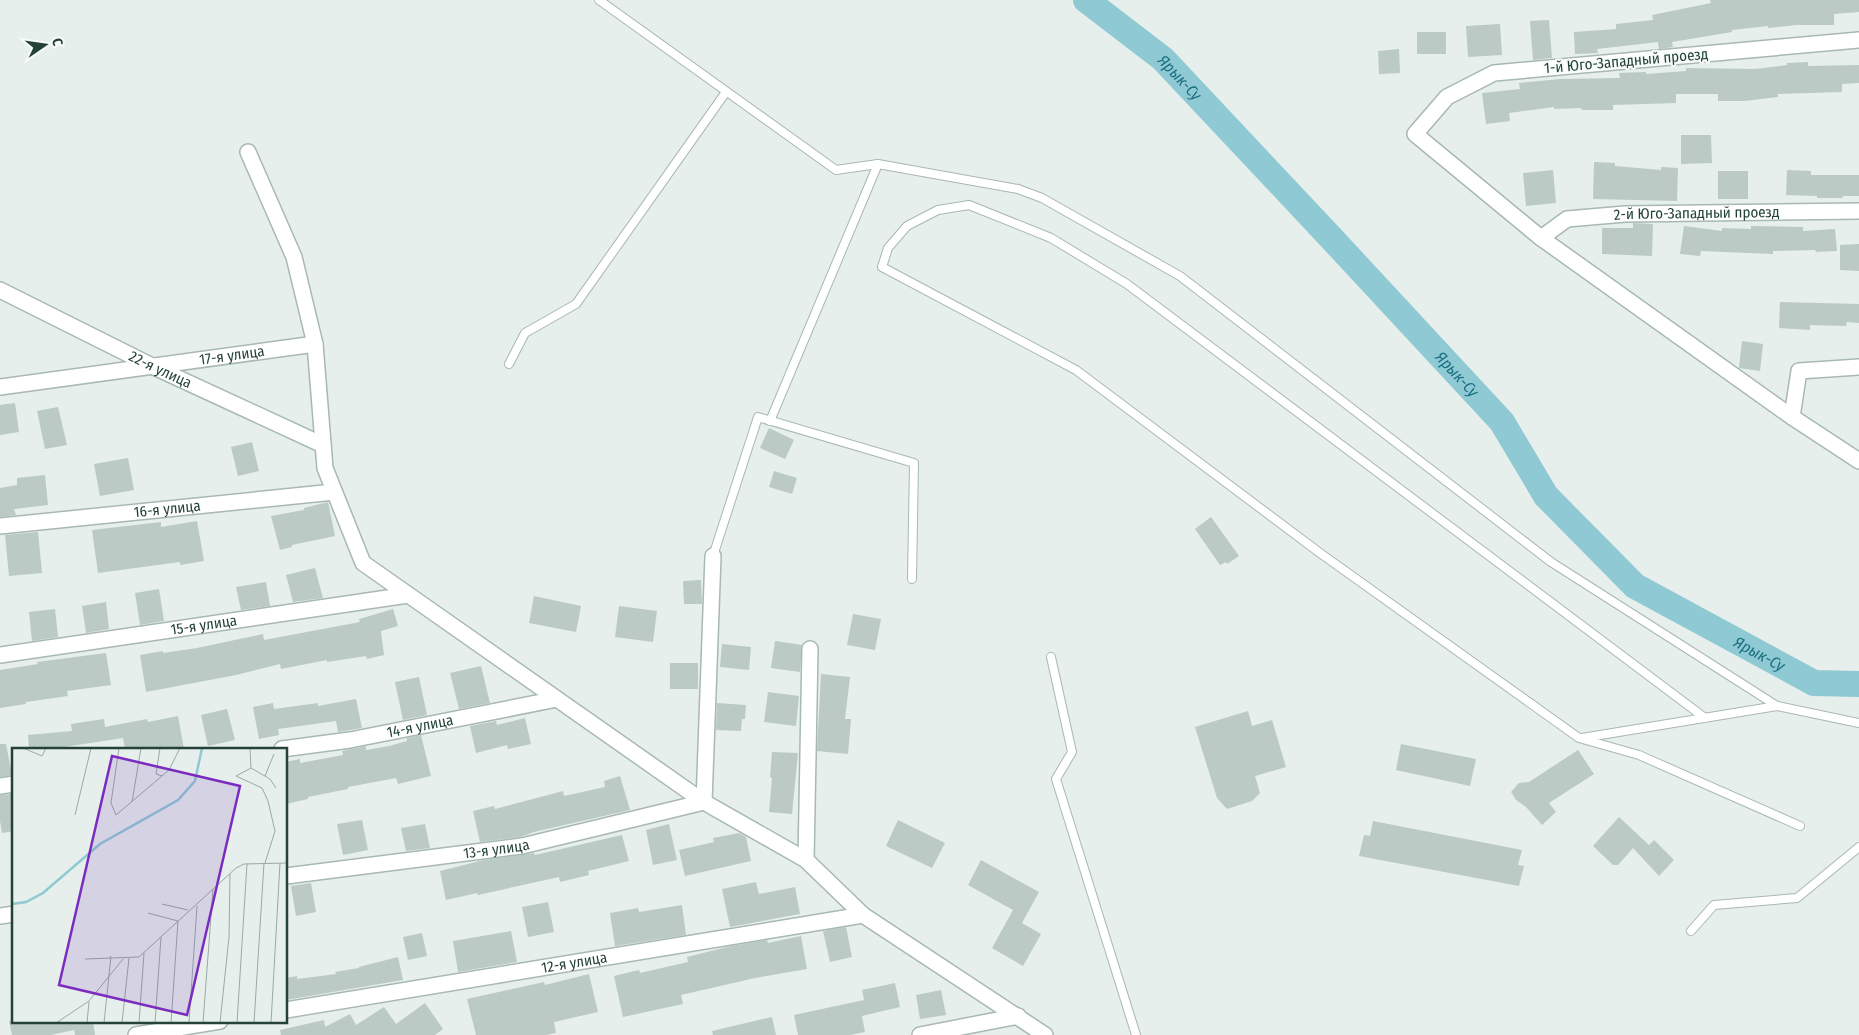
<svg xmlns="http://www.w3.org/2000/svg" width="1859" height="1035" viewBox="0 0 1859 1035" font-family="'Fira Sans Condensed',sans-serif">
	<style>
		.lines { fill: none; stroke-linecap: round; stroke-linejoin: round }
		.river { stroke: #8ec9d4; stroke-width: 26 }
		.building { fill: #bbcac4 }
		.service-casing { stroke: #a8b8b2; stroke-width: 10 }
		.minor-casing { stroke: #a8b8b2; stroke-width: 18 }
		.service { stroke: #fff; stroke-width: 8 }
		.minor { stroke: #fff; stroke-width: 15 }
		.labels { text-anchor: middle; stroke-width: 4; stroke-linejoin: round; paint-order: stroke }
		.street-label { font-size: 15px; fill: #24423a; stroke: #f7fbf9 }
		.water-label { font-size: 16px; font-style: italic; fill: #1c6f80; stroke: #f7fbf9 }
		.inset-river { fill: none; stroke: #8ec9d4; stroke-width: 2.5 }
		.inset-road { fill: none; stroke: #98aaa4; stroke-width: 1 }
		.view { fill: #7b2cbf; fill-opacity: 0.15; stroke: #7b2cbf; stroke-width: 2.5 }
		.inset-edge { fill: none; stroke: #24423a; stroke-width: 2.5 }
	</style>
	<rect width="100%" height="100%" fill="#e6efeb"/>
	<g class="lines">
		<path class="river" id="s1" d="M1086 0 1163 59 1334 241 1502 422 1546 496 1635 586 1814 683 1859 684"/>
	</g>
	<g class="building">
		<path d="M1710 0H1859V12L1834 14V25H1796L1768 28V26L1732 30V32L1672 42 1673 47 1659 49 1658 42 1597 49 1598 53 1575 54 1574 32 1616 29V24L1653 20 1652 15 1711 3Z"/>
		<path d="M1549 20 1552 58 1533 60 1530 21Z"/>
		<path d="M1500 24 1502 55 1468 57 1466 26Z"/>
		<rect x="1417" y="32" width="29" height="22"/>
		<path d="M1399 49 1400 73 1379 74 1378 51Z"/>
		<path d="M1808 62V66L1859 65V83L1842 84V92L1778 94V97L1744 101H1718V94H1676V103L1613 105V110H1582L1581 108 1554 109V107L1509 113 1510 121 1486 124 1482 93 1520 89 1519 83 1560 79 1620 78 1619 73 1646 72V74L1686 71V68L1755 69 1787 65V63Z"/>
		<path d="M1681 135H1711L1712 163 1681 164Z"/>
		<path d="M1594 162 1615 163V166L1661 170V167L1678 168 1677 201 1593 199Z"/>
		<path d="M1553 170 1556 203 1526 206 1523 173Z"/>
		<path d="M1787 170 1811 171V175H1859V196H1843L1842 198H1817V196L1786 195Z"/>
		<rect x="1718" y="171" width="30" height="28"/>
		<path d="M1633 223 1653 224 1652 256 1602 254V228H1633Z"/>
		<path d="M1684 226 1722 231V228L1751 229V226L1803 227V231L1835 229 1837 251 1816 252 1815 250 1773 251V254L1701 251 1700 256 1680 254Z"/>
		<path d="M1859 244V271L1840 270V245Z"/>
		<path d="M1780 302 1859 304V323L1847 322 1846 326 1810 325V330L1779 328Z"/>
		<path d="M1742 341 1763 344 1760 371 1739 368Z"/>
		<path d="M15 403 19 432 0 435V405Z"/>
		<path d="M58 407 67 445 45 449 37 411Z"/>
		<path d="M769 428 794 440 785 459 760 448Z"/>
		<path d="M252 442 259 471 238 476 231 447Z"/>
		<path d="M128 458 134 490 100 496 94 464Z"/>
		<path d="M774 471 797 478 792 494 769 487Z"/>
		<path d="M45 475 48 505 14 509 16 515 0 517V488L17 485V478Z"/>
		<path d="M328 502 335 536 292 545V547L280 550 271 516 304 510V508Z"/>
		<path d="M1211 517 1239 556 1227 564 1226 562 1220 565 1195 529Z"/>
		<path d="M197 521 204 561 180 565V562L98 573 92 530 161 522V527Z"/>
		<path d="M38 532 42 573 9 576 5 535Z"/>
		<path d="M315 568 323 598 293 602 286 575Z"/>
		<path d="M701 580 702 604H684L683 581Z"/>
		<path d="M266 582 270 606 241 610 236 587Z"/>
		<path d="M159 589 164 621 140 625 135 593Z"/>
		<path d="M534 596 581 606 576 632 529 623Z"/>
		<path d="M106 602 109 629 86 633 82 606Z"/>
		<path d="M619 606 657 611 653 642 615 637Z"/>
		<path d="M55 609 58 637 32 641 29 612Z"/>
		<path d="M393 609 398 626 381 631 384 655 367 659 366 656 327 662V660L281 669 280 664 236 675 146 692 140 655 163 651V653L197 648 263 634 264 640 360 622 359 619Z"/>
		<path d="M853 614 881 619 875 650 847 645Z"/>
		<path d="M775 641 802 645 800 672 771 668Z"/>
		<path d="M722 644 751 647 749 670 720 667Z"/>
		<path d="M106 653 111 685 67 691 68 696 26 702V704L0 708V670L38 664 37 662Z"/>
		<rect x="670" y="663" width="28" height="26"/>
		<path d="M481 666 490 703 459 709 450 673Z"/>
		<path d="M821 674 850 677 845 719H851L848 754 817 751Z"/>
		<path d="M419 677 427 715 403 720 395 682Z"/>
		<path d="M768 692 799 696 796 726 764 722Z"/>
		<path d="M356 699 362 728 338 732 336 721 278 729 279 735 259 739 253 707 273 703 274 709 318 703V706Z"/>
		<path d="M717 703 746 705 745 719H742L741 731 716 730Z"/>
		<path d="M227 709 235 740 208 746 201 715Z"/>
		<path d="M1248 711 1252 726 1272 720 1286 767 1255 776 1260 793 1252 801 1227 809 1217 798 1195 727Z"/>
		<path d="M178 716 184 749H125L123 738 51 749H29L28 735 72 731 71 724 104 719 105 727 147 719 148 722Z"/>
		<path d="M525 718 531 744 508 749 507 745 476 753 470 726 496 721 497 725Z"/>
		<path d="M421 735 431 776 398 784 396 778 348 787V789L308 797V799L286 804V762L300 759V763L343 755 342 751 366 746V750L389 746 407 741V738Z"/>
		<path d="M0 744H6L12 775 0 777Z"/>
		<path d="M1401 744 1476 759 1470 786 1396 770Z"/>
		<path d="M1578 750 1594 774 1549 803 1556 812 1542 825 1526 807 1516 800 1511 792 1519 783 1529 782Z"/>
		<path d="M772 752 798 753 792 814 769 812 772 778 770 777Z"/>
		<path d="M620 776 630 810 534 832 520 837 480 842 473 811 494 806 495 809 563 791 564 796 605 787 604 781Z"/>
		<path d="M14 794V831L2 833 0 821V795Z"/>
		<path d="M1619 817 1649 845 1654 840 1674 860 1659 876 1633 848 1618 865H1613L1593 846Z"/>
		<path d="M362 820 368 850 343 855 337 824Z"/>
		<path d="M898 820 945 843 932 868 886 846Z"/>
		<path d="M1373 821 1522 850 1518 865 1524 866 1519 886 1359 856 1364 835 1370 836Z"/>
		<path d="M425 824 430 848 406 851 401 828Z"/>
		<path d="M669 824 677 860 653 865 646 830Z"/>
		<path d="M739 833 746 837 751 861 685 876 679 850 714 842 713 838Z"/>
		<path d="M622 835 629 861 588 871 589 875 560 882 559 877 478 895 477 893 446 900 440 871 484 860 534 853 535 855Z"/>
		<path d="M981 860 1039 892 1022 923 1041 934 1023 966 992 948 1013 910 968 885Z"/>
		<path d="M756 882 759 894 795 887 800 914 730 927 722 889Z"/>
		<path d="M311 883 316 912 296 916 291 886Z"/>
		<path d="M548 902 554 932 528 937 522 907Z"/>
		<path d="M682 905 686 935 615 946 610 913 638 908 639 912Z"/>
		<path d="M846 927 852 957 830 962 823 931Z"/>
		<path d="M511 931 517 962 458 972 453 941Z"/>
		<path d="M422 933 427 956 408 960 403 937Z"/>
		<path d="M801 936 807 969 755 978 681 995 683 1004 623 1017 614 976 639 970 640 973 688 962 687 957 731 946 767 940 768 943Z"/>
		<path d="M398 957 403 980 286 1000V978L297 976V979L336 974 335 972 359 968V967Z"/>
		<path d="M589 974 598 1012 554 1022 556 1033 546 1035H476L467 999 544 982 545 985Z"/>
		<path d="M895 983 900 1007 862 1016 865 1032 850 1035H798L794 1015 864 1000 862 990Z"/>
		<path d="M941 990 946 1015 920 1019 916 995Z"/>
		<path d="M425 1003 443 1029 435 1035H281L280 1030 324 1020 325 1027 350 1014 356 1025 384 1007 396 1024Z"/>
		<path d="M772 1017 776 1035H713L712 1031Z"/>
		<path d="M9 1021H93L95 1035H75L74 1030 51 1035H12Z"/>
	</g>
	<g class="lines">
		<defs>
			<g id="service">
				<path d="M599 0 836 170 878 164 1018 189 1042 198 1180 276 1551 562 1777 706 1859 723"/>
				<path d="M509 364 525 333 576 304 726 92"/>
				<path d="M770 421 878 164"/>
				<path d="M713 556 758 417 914 463 912 579"/>
				<path d="M1051 657 1072 752 1056 779 1136 1035"/>
				<path d="M1705 718 1127 284 1051 238 969 205 938 210 907 226 888 248 882 267 1076 370 1320 553 1579 738 1639 755 1800 826"/>
				<path d="M1582 738 1777 706"/>
				<path d="M1691 931 1714 905 1797 898 1859 847"/>
			</g>
			<g id="minor">
				<path d="M1859 40 1494 73 1447 97 1415 134 1541 238 1792 417 1859 461"/>
				<path d="M248 152 294 257 315 344 325 468 363 563 704 802 806 860 863 915 1045 1035"/>
				<path id="s2" d="M1541 238 1567 219 1625 214 1859 211"/>
				<path id="s3" d="M0 290 152 366 323 445"/>
				<path id="s4" d="M0 387 315 344"/>
				<path d="M1792 417 1799 371 1859 367"/>
				<path id="s5" d="M0 526 334 492"/>
				<path id="s6" d="M0 655 408 595"/>
				<path id="s7" d="M282 749 350 740 557 699"/>
				<path d="M0 786 14 784"/>
				<path d="M806 860 810 649"/>
				<path id="s8" d="M286 876 522 846 704 802 713 556"/>
				<path d="M0 916 14 914"/>
				<path id="s9" d="M286 1010 863 915"/>
				<path d="M136 1035 220 1021"/>
				<path d="M920 1035 1018 1016"/>
			</g>
		</defs>
		<use href="#service" class="service-casing"/>
		<use href="#minor" class="minor-casing"/>
		<use href="#service" class="service"/>
		<use href="#minor" class="minor"/>
	</g>
	<g class="labels">
		<g class="street-label">
			<text transform="translate(1626 61) rotate(-5)" y="5">1-й Юго-Западный проезд</text>
			<text dy="5" stroke="none"><textPath href="#s2" startOffset="162">2-й Юго-Западный проезд</textPath></text>
			<text dy="5" stroke="none"><textPath href="#s4" startOffset="234">17-я улица</textPath></text>
			<text dy="5" stroke="none"><textPath href="#s3" startOffset="179">22-я улица</textPath></text>
			<text dy="5" stroke="none"><textPath href="#s5" startOffset="168">16-я улица</textPath></text>
			<text dy="5" stroke="none"><textPath href="#s6" startOffset="206">15-я улица</textPath></text>
			<text dy="5" stroke="none"><textPath href="#s7" startOffset="140">14-я улица</textPath></text>
			<text dy="5" stroke="none"><textPath href="#s8" startOffset="212">13-я улица</textPath></text>
			<text dy="5" stroke="none"><textPath href="#s9" startOffset="292">12-я улица</textPath></text>
		</g>
		<g class="water-label">
			<text dy="6" stroke="none"><textPath href="#s1" startOffset="122">Ярык-Су</textPath></text>
			<text dy="6" stroke="none"><textPath href="#s1" startOffset="528">Ярык-Су</textPath></text>
			<text dy="6" stroke="none"><textPath href="#s1" startOffset="948">Ярык-Су</textPath></text>
		</g>
	</g>
	<g transform="translate(12 748)">
		<rect width="275" height="275" fill="#e6efeb"/>
		<path class="inset-river" d="M0 156 14 154 31 145 88 96 166 52 183 33 190 0"/>
		<path class="inset-road" d="M11 0 30 8 34 0M107 0 99 55 104 67 157 22 168 0M148 0 144 26 150 28M238 0 239 20 224 28 250 40 256 53 263 83 253 115M239 20 258 31 264 40M253 28 262 6M120 54 129 0M63 67 79 0M150 156 176 162M136 165 166 173 159 275M73 211 127 209 224 120 232 116 275 115M44 275 77 253 111 211M75 275 77 254M92 275 99 208M110 275 117 210M127 275 132 205M143 275 149 189M177 275 185 158M191 275 201 141M208 275 217 189 218 126M225 275 235 116M242 275 252 115M259 275 268 115"/>
		<path class="view" d="M100 8 228 38 175 267 47 237Z"/>
		<rect width="275" height="275" class="inset-edge"/>
	</g>
	<g transform="translate(45 45) rotate(77)" stroke="#f7fbf9" stroke-width="4" paint-order="stroke">
	<path d="M0-4L9 19L0 12L-9 19Z" fill="#24423a"/>
	<text y="-8" font-size="14" font-weight="bold" text-anchor="middle" fill="#24423a">С</text>
	</g>
</svg>
